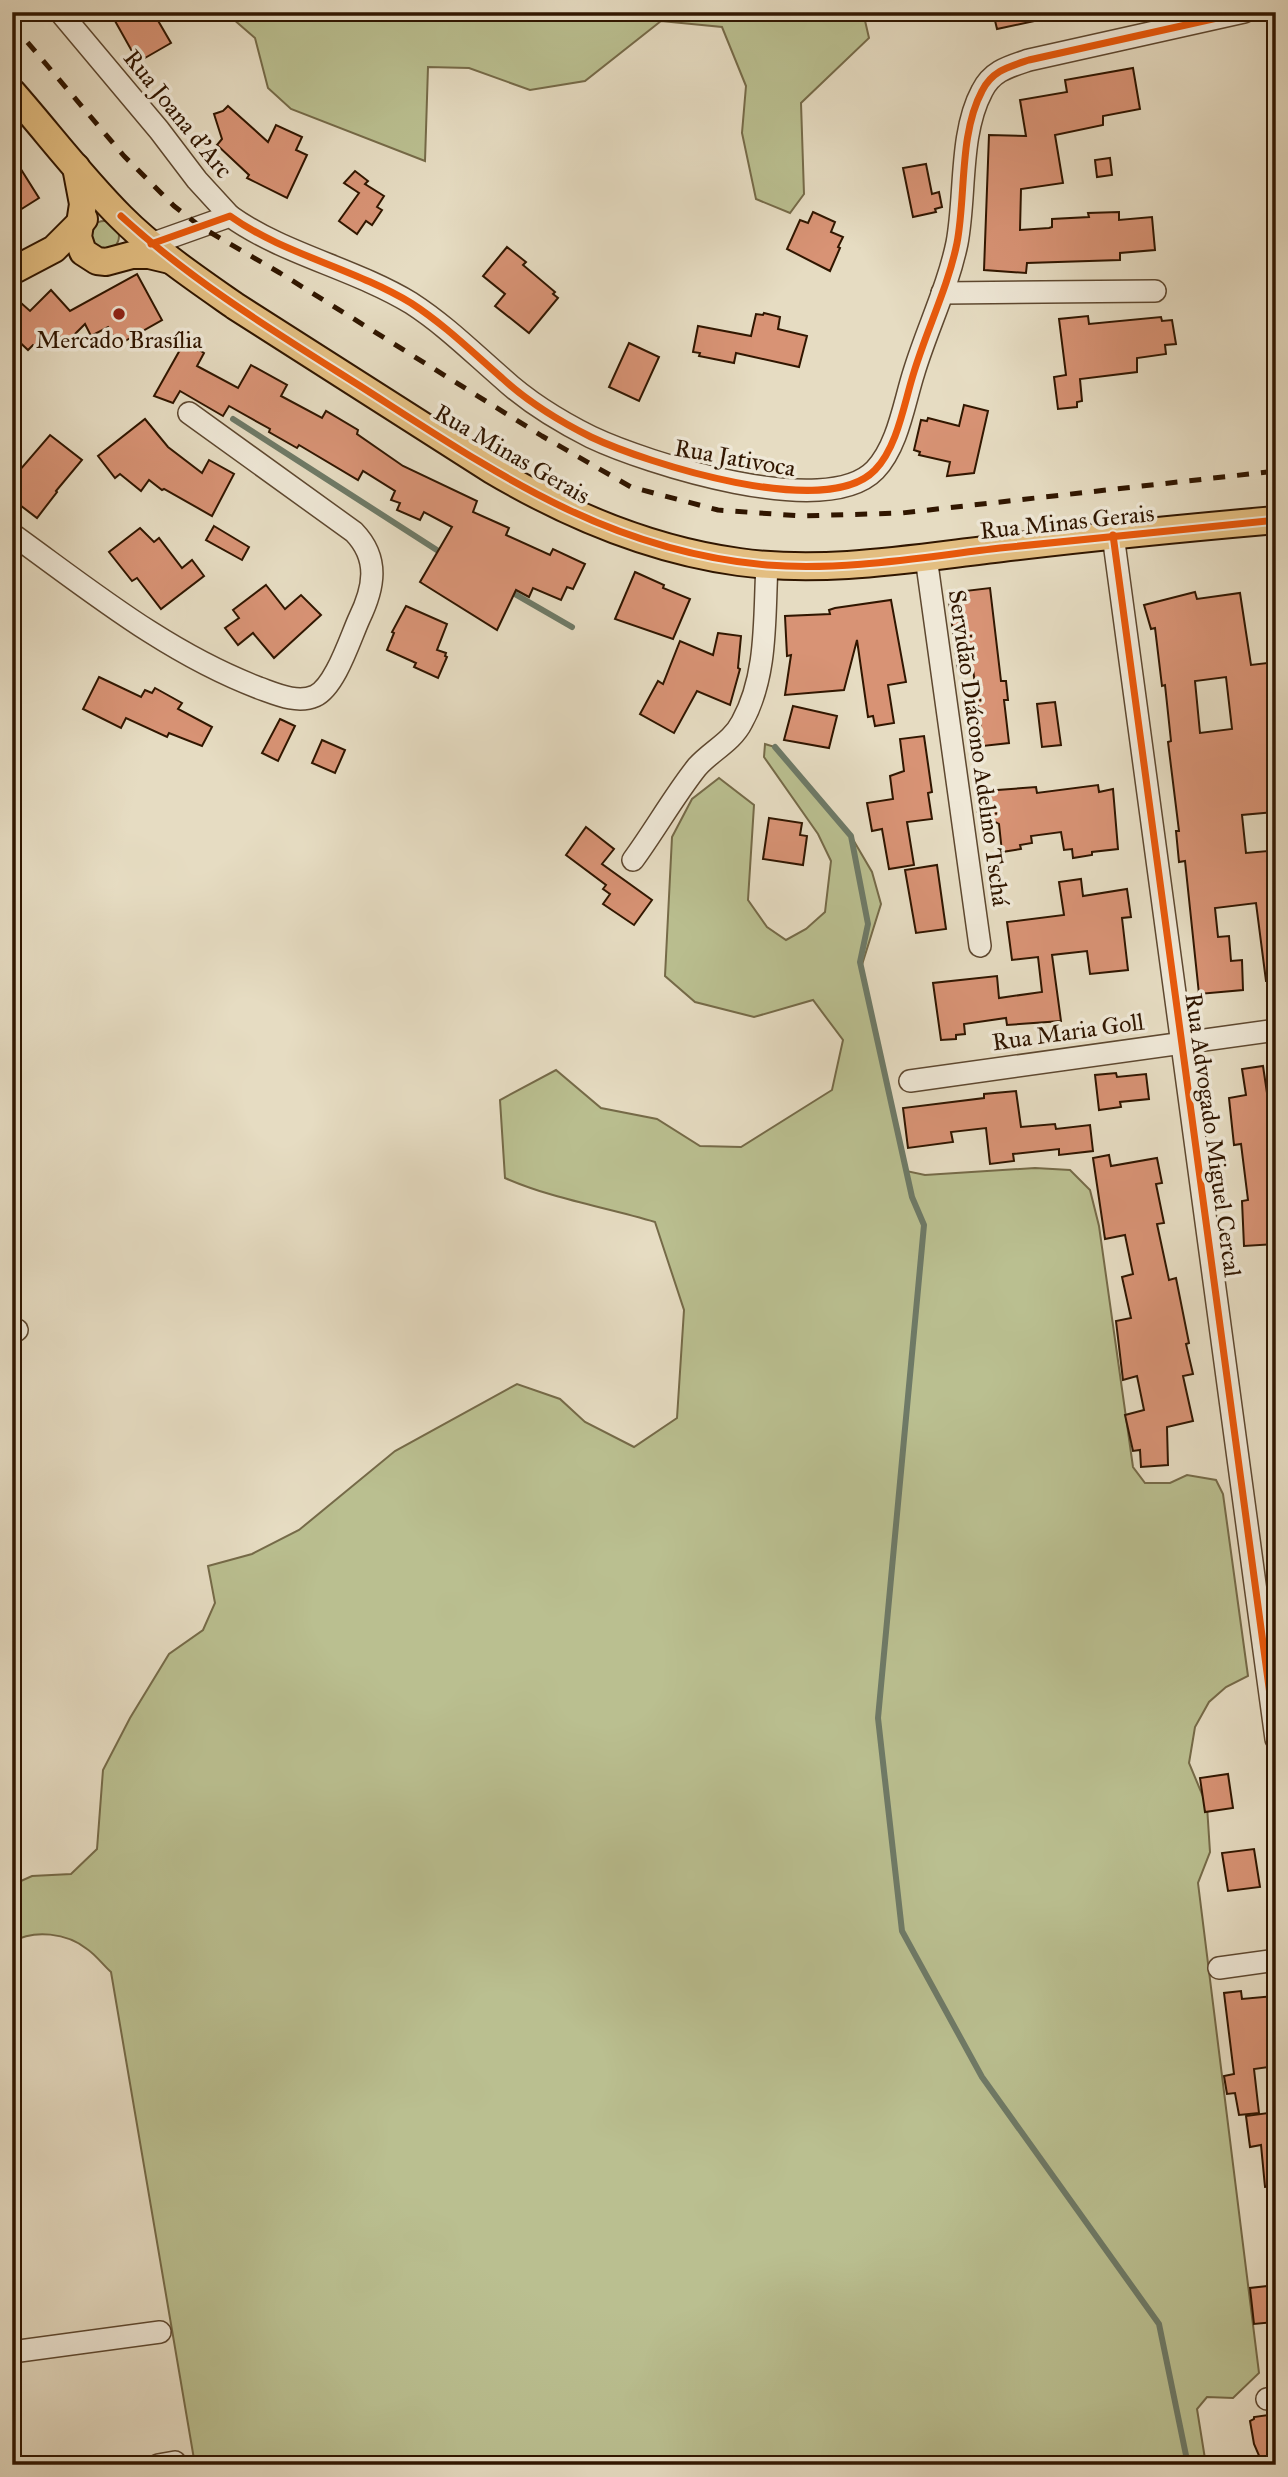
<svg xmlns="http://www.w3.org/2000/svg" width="1288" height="2477" viewBox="0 0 1288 2477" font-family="'IM FELL Great Primer',serif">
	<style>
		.green { fill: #babf90; stroke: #756a48; stroke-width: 2 }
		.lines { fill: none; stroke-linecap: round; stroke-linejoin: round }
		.stream { stroke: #6e7a67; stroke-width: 6 }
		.building { fill: #d89375; stroke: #301600; stroke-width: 2; fill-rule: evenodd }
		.minor-casing { stroke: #5e4830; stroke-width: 24 }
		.major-casing { stroke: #301600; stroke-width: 30 }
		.minor { stroke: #efe8d7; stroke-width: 21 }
		.major { stroke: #e3be81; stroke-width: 26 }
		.rail { stroke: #301600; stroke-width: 5; stroke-dasharray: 12 12; stroke-linecap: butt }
		.cycleway-casing { stroke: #efe8d7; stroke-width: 11 }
		.cycleway { stroke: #e8590c; stroke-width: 7 }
		.poi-dot { fill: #8f2418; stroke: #efe8d7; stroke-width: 2.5 }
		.labels { text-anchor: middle; stroke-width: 7; stroke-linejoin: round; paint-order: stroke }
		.street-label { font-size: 24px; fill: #301600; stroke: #efe8d7 }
		.poi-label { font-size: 24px; fill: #301600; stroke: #efe8d7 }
	</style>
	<rect width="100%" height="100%" fill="#e6dcc2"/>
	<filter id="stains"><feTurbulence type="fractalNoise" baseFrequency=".00286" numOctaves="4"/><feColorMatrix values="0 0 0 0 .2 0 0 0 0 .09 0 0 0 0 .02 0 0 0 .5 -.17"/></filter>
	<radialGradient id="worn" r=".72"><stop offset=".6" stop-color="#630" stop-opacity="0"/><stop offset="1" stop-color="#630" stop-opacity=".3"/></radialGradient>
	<g class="green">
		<path d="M225 12H863L869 38 801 103 804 194 790 213 756 199 742 133 746 86 722 27 661 21 585 81 530 90 469 68 428 67 425 161 291 109 268 88 255 38Z"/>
		<circle cx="104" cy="236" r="15"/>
		<path d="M765 744 775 747 851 836 872 872 881 904 861 968 906 1171 925 1175 1035 1168 1070 1170 1090 1190 1099 1226 1133 1467 1145 1483H1170L1187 1475 1216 1480 1223 1494 1248 1676 1226 1687 1209 1702 1195 1727 1189 1763 1207 1806 1210 1852 1198 1883 1259 2373 1233 2398 1207 2397 1197 2409 1206 2465H195L111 1972C103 1965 96 1955 87 1949 67 1933 34 1929 12 1942V1885L32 1876 71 1874 97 1849 103 1770 130 1718 169 1654 203 1630 215 1603 208 1566 252 1554 299 1530 395 1451 517 1384 560 1399 585 1422 634 1447 677 1418 684 1310 655 1222C605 1207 553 1199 505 1178L500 1100 556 1070 601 1108 657 1119 700 1146 741 1147 832 1090 843 1040 813 1000 754 1017 695 1002 665 976 672 837 692 799 719 778 754 805 748 900 767 927 786 940 806 929 825 912 831 861 818 834 764 757Z"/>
	</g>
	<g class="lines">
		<g class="stream">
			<path d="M233 419 443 554"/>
			<path d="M508 590 572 627"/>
			<path d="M775 747 851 836 868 924 860 962 912 1197 924 1225 878 1718 902 1931 982 2077 1159 2324 1188 2465"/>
		</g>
	</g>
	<g class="building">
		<path d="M110 12H153L171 43 138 62Z"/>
		<path d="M993 12H1044V19L997 29Z"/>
		<path d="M1133 68 1140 109 1103 116V125L1055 135 1063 183 1021 189 1020 230 1049 228 1052 227V219L1089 217 1088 213 1119 212V220L1152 217 1155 250 1120 253V260L1027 263 1026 273 984 270 989 135 1026 136 1020 100 1067 92 1065 80Z"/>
		<path d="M228 106 268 142 276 125 302 137 296 150 307 155 287 198 247 178 249 175 217 145 222 139 214 114 223 111Z"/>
		<path d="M12 155 39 198 12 215Z"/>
		<path d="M1110 158 1112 175 1097 177 1095 160Z"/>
		<path d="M926 164 932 194 939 192 942 207 935 209 936 212 913 217 903 168Z"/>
		<path d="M355 171 368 181 365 184 384 196 377 207 382 210 372 225 366 221 357 234 339 221 359 193 344 183Z"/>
		<path d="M813 212 835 222 831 232 843 237 838 247 840 248 830 271 787 249 800 220 808 223Z"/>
		<path d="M507 247 526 262 523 265 555 292 553 294 558 298 529 333 495 306 505 294 483 276Z"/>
		<path d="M137 274 162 320 118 345 108 327 91 336 85 324 66 343 55 332 38 349 33 345 28 350 12 335V295L30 311 51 290 70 311Z"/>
		<path d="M764 313 780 317 778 329 807 336 799 367 736 353 734 363 699 356 700 353 693 352 698 326 751 336 756 314 763 315Z"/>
		<path d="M1088 316 1089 324 1161 317 1162 321 1172 320 1176 344 1165 345 1166 354 1137 358V372L1080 379 1082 401 1077 402V407L1058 409 1054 377 1066 375 1059 319Z"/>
		<path d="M185 341 204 353 197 366 238 388 251 365 287 385 281 396 322 418 326 411 358 430 357 434 403 466 477 501 473 512 509 528 506 535 550 555 553 549 585 564 573 589 567 587 561 600 533 588 529 597 516 590 497 630 420 582 452 527 424 512 420 520 397 510 400 503 391 500 395 491 363 471 358 480 299 445 297 448 269 432 270 429 229 406 223 416 180 391 173 403 154 396Z"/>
		<path d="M629 343 659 357 639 401 609 387Z"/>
		<path d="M964 405 988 411 974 473 947 476 950 462 919 455 920 452 914 450 921 420 927 421 928 418 959 426Z"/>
		<path d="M145 419 168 447 202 473 209 460 234 474 212 516 164 489 162 490 149 480 141 491 120 474 115 478 98 456Z"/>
		<path d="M50 435 82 460 56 491 57 492 37 518 12 499V479Z"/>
		<path d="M214 526 249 547 242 560 206 540Z"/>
		<path d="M140 528 154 542 159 538 182 568 192 560 204 576 161 609 137 578 132 581 109 552Z"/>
		<path d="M635 572 664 585 663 588 690 599 673 639 615 619Z"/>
		<path d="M266 585 285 609 301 595 321 615 274 658 253 633 238 645 225 628 239 618 233 610Z"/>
		<path d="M990 588 1001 681H1006L1008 700H1004L1009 743 983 746 973 669 958 671 948 593Z"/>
		<path d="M1195 592 1197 599 1240 593 1251 665 1276 662V812L1242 815 1246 853 1268 851 1276 912V980L1266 981 1256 903 1215 908 1218 937 1229 936 1231 961 1242 960 1243 990 1199 994 1185 861 1179 862 1176 831H1179L1168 742 1171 741 1165 685 1162 686 1155 628 1151 629 1144 605ZM1226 677 1232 729 1200 733 1195 681Z"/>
		<path d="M891 600 906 682 888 685 894 723 875 726 873 716 868 717 857 640 844 690 785 695 791 655 787 656 785 616 830 614 829 610 835 608Z"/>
		<path d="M406 606 447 624 437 650 446 653 445 656 447 657 438 678 414 667 416 663 387 650 394 633 392 632Z"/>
		<path d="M718 633 741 636 738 668 740 669 730 705 697 691 674 733 640 714 658 681 663 684 680 641 713 655Z"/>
		<path d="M99 677 141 697 145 690 152 693 155 688 182 703 178 709 212 727 202 746 169 733 167 737 126 718 121 728 83 709Z"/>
		<path d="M1055 702 1061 745 1042 747 1037 704Z"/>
		<path d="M793 706 837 716 829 748 784 740Z"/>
		<path d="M280 719 295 726 278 761 262 753Z"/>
		<path d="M924 736 932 792 928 793 932 819 907 822 914 865 889 869 882 829 872 831 867 803 893 799 890 776 904 771 900 739Z"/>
		<path d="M322 740 345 750 335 773 312 763Z"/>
		<path d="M1098 785 1099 792 1113 789 1118 849 1092 852V855L1073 858 1072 849 1064 850 1061 832 1031 836 1032 843 1020 845 1021 849 1002 852 999 824 978 812 987 808 984 791 1036 787 1037 793Z"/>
		<path d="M769 818 802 823 800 835 807 836 803 865 763 859Z"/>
		<path d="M586 827 614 849 602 864 652 900 634 925 603 904 610 894 603 889 606 885 566 855Z"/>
		<path d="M937 865 946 929 916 933 905 870Z"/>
		<path d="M1081 879 1083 896 1127 889 1131 917 1122 918 1128 970 1090 974 1087 951 1052 955 1061 1021 1007 1025 1006 1018 964 1024 965 1034 956 1035V1039L941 1040 933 983 997 976 999 998 1042 992 1038 957 1012 960 1007 922 1064 915 1059 882Z"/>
		<path d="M1263 1066 1270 1113 1276 1112V1244L1244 1246 1242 1201 1248 1200 1241 1144 1234 1145 1229 1098 1246 1095 1242 1069Z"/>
		<path d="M1116 1073 1117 1077 1146 1074 1149 1099 1120 1102 1121 1107 1099 1110 1095 1075Z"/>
		<path d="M1016 1091 1021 1127 1055 1124 1056 1129 1090 1125 1093 1151 1059 1155V1149L1013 1154 1014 1161 990 1164 986 1128 951 1132 953 1142 908 1148 903 1108 984 1098V1094Z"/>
		<path d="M1109 1155 1111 1166 1157 1158 1162 1183 1156 1184 1164 1223 1157 1224 1169 1280 1176 1278 1189 1343 1186 1344 1193 1374 1183 1376 1193 1421 1167 1427 1168 1465 1141 1467 1140 1450 1133 1451 1125 1415 1144 1410 1137 1376 1123 1380 1116 1321 1131 1318 1122 1277 1133 1274 1125 1235 1105 1239 1093 1158Z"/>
		<path d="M1228 1774 1233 1808 1205 1812 1200 1778Z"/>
		<path d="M1254 1849 1260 1887 1228 1891 1222 1853Z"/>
		<path d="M1241 1991 1242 1999 1276 1996V2066L1254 2069 1259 2113 1239 2115 1235 2093 1227 2094 1224 2076 1234 2074 1224 1993Z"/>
		<path d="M1276 2112V2186L1265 2187 1261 2145 1250 2147 1246 2116Z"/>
		<path d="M1276 2285V2322L1254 2324 1250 2288Z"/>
		<path d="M1276 2414V2456L1260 2458 1254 2444 1250 2421 1254 2419V2417Z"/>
	</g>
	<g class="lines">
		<defs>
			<g id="minor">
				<path d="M60 12 159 130 197 180 230 216"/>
				<path d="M151 244 230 216C283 254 353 268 411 303 445 325 472 352 502 378 528 402 559 421 591 437 646 463 826 521 875 470 898 446 904 403 914 372 927 329 948 287 957 243 966 196 959 134 982 91 992 71 1008 67 1029 60L1244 12"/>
				<path d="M942 293 1155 291"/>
				<path d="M12 534C91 591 167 653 259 688 276 694 297 704 315 696 335 687 350 639 359 619 374 588 380 559 354 532L189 413"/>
				<path d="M1113 535 1276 1739"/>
				<path d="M926 557 980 946"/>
				<path d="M633 860C655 830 674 796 697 767 711 751 732 742 742 722 768 675 764 617 767 565"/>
				<path d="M910 1081 1276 1030"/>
				<path d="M12 1331 17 1330"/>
				<path d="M1219 1968 1276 1960"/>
				<path d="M12 2352 160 2332"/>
				<path d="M1267 2399 1276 2398"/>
				<path d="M158 2465 175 2462"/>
			</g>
			<g id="major">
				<path d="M12 92C48 133 82 178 121 217 155 251 195 278 235 306L492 470C568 515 651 550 739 562 826 574 915 558 1002 548 1093 537 1184 528 1276 520"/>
				<path d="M76 167 83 204 78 237 83 252 97 261 106 262 132 255H149L170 260"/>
				<path d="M16 269 54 249 84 219"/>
			</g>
		</defs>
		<use href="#minor" class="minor-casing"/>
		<use href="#major" class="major-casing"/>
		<use href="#minor" class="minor"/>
		<use href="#major" class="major"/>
		<path class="rail" d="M12 24 124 156 174 206 201 227 280 273 542 436 631 487 718 510 801 516 902 513 1276 471"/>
		<defs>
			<g id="cycleway">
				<path d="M121 216C193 282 275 332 357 384 490 469 604 551 767 565 845 571 923 557 1000 548 1092 538 1184 529 1276 520"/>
				<path d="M151 244 230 216C283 254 353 268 411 303 445 325 472 352 502 378 528 402 559 421 591 437 646 463 826 521 875 470 898 446 904 403 914 372 927 329 948 287 957 243 966 196 959 134 982 91 992 71 1008 67 1029 60L1244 12"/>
				<path d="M1113 535 1276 1739"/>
			</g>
		</defs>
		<use href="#cycleway" class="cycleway-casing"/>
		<use href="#cycleway" class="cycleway"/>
	</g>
	<circle class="poi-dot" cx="119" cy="314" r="7"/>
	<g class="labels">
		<g class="street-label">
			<text transform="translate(178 114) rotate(51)" y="8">Rua Joana d'Arc</text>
			<text transform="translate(512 454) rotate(30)" y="8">Rua Minas Gerais</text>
			<text transform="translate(735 458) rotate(10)" y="8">Rua Jativoca</text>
			<text transform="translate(1067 522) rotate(-6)" y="8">Rua Minas Gerais</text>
			<text transform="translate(979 748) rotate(82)" y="8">Servidão Diácono Adelino Tschá</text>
			<text transform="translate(1068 1032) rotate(-8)" y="8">Rua Maria Goll</text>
			<text transform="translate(1213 1135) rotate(82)" y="8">Rua Advogado Miguel Cercal</text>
		</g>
		<g class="poi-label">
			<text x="119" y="348">Mercado Brasília</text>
		</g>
	</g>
	<rect width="1288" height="2477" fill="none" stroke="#e6dcc2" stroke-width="42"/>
	<rect x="14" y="14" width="1260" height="2449" fill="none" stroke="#301600" stroke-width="3.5"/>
	<rect x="21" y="21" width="1246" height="2435" fill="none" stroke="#301600" stroke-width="2"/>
	<rect width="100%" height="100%" filter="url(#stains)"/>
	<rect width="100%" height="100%" fill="url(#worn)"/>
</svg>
